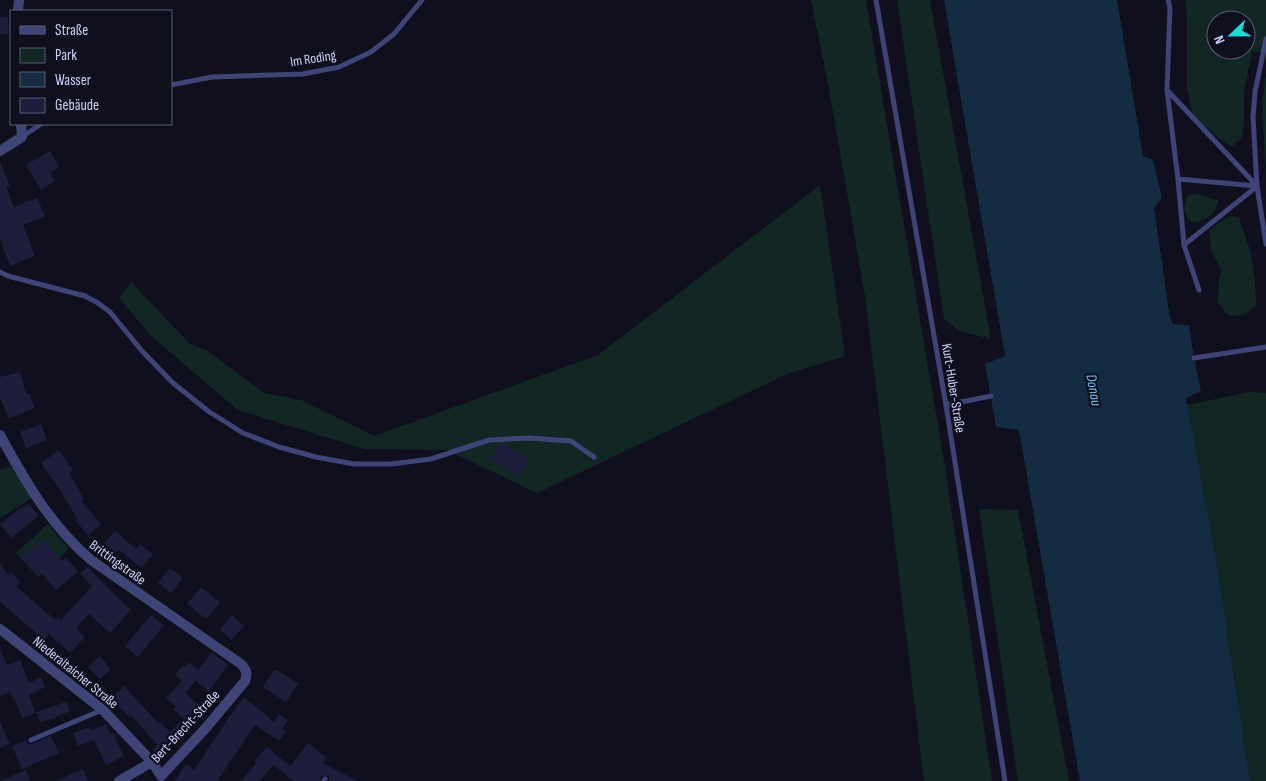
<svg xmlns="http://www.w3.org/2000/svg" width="1266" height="781" viewBox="0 0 1266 781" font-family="'Sofia Sans Condensed',sans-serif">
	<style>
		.green { fill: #122724; fill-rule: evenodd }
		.water { fill: #142c42 }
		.building { fill: #1f1d3c }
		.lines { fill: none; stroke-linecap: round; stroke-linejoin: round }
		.service { stroke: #3f4477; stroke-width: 5 }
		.minor { stroke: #3f4477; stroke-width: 10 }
		.labels { text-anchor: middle; stroke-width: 4.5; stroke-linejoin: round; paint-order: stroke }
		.street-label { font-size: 14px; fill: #d1d1f9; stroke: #0f0f1e }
		.water-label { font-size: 15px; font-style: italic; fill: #6bc1ed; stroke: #0f0f1e }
	</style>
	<rect width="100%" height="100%" fill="#0f0f1e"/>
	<g class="green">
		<path d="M811 0H866L944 461 992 781H924L865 296 829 89Z"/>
		<path d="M897 0H930L991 339 959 331 944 319Z"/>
		<path d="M1186 0H1266V53L1252 51 1244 93V117L1242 138 1231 147 1215 135 1193 115 1187 89V24ZM1216 20H1246V50H1216Z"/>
		<path d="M1266 75V170L1262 103Z"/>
		<path d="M820 185 845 356 787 374 537 493 447 450 364 449 238 410 151 336 119 298 131 282 191 345 205 349 264 393 301 400 374 436 598 355Z"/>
		<path d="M1197 194 1218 200C1217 214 1204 222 1191 222 1183 215 1183 204 1188 195Z"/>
		<path d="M1231 216 1239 218 1250 250 1255 279 1256 306 1243 315 1229 316 1218 303 1219 281 1221 270 1211 250 1209 230 1220 222Z"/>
		<path d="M1249 392 1266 393V781H1250L1216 559 1187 405Z"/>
		<path d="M11 466 32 498 0 518V470Z"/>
		<path d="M979 509 1018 510 1069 781H1018Z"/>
		<path d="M48 524 69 549 38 577 16 553Z"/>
	</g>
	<path class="water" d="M944 0H1117L1143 156 1153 160 1162 198 1154 208 1170 318 1173 324 1189 325 1194 358 1201 391 1186 398 1216 559 1250 781H1080L1019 430 996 427 985 364 1005 356Z"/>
	<g class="building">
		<path d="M0 17H8L9 34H0Z"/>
		<path d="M50 151 59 167 50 173 55 181 41 190 26 165Z"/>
		<path d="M0 162 10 186 6 187 14 207 37 198 45 216 23 225 35 256 10 266 0 239Z"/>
		<path d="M20 372 26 394 29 393 35 408 9 419 0 398V377Z"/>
		<path d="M41 424 47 440 26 448 20 432Z"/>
		<path d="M500 444H504L530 461 519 477 491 458Z"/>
		<path d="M59 450 73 470 69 473 84 499 81 501 101 524 88 535 75 520 77 518 62 494H63L41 463Z"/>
		<path d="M29 504 39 516 11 538 0 524 22 507 23 508Z"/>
		<path d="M115 531 136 549 141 544 153 555 141 568 119 550 116 553 104 543Z"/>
		<path d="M42 539 62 561 66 558 78 571 56 590 39 570 36 573 21 558Z"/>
		<path d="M0 563 8 575 11 572 20 582 16 586 55 620 58 617 61 620 92 586 80 574 88 567 111 591 131 610 110 633 89 614 76 628 85 637 70 653 58 641 57 642 49 634 44 640 0 602Z"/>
		<path d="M170 568 183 578 171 593 158 583Z"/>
		<path d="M201 587 220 603 206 619 187 604Z"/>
		<path d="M151 615 164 625 138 657 125 646Z"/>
		<path d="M232 615 244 626 231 640 220 629Z"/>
		<path d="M0 649 7 665 20 660 29 683 41 677 45 687 29 695 35 713 22 718 15 700 14 701 10 692 0 696Z"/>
		<path d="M212 652 228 665 209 691 196 681 185 693 201 707 187 722 174 710 176 707 166 698 182 681 175 674 184 665 185 667 189 662 198 670Z"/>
		<path d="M99 656 111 669 100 679 88 667Z"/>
		<path d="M275 669 298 684 286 702 263 687Z"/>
		<path d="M124 686 159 724 160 722 170 732 182 720 188 726 158 755 153 750 158 745 131 716 130 718 111 698Z"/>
		<path d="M244 697 274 722 279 714 288 720 282 729 286 731 279 741 255 725 217 781H175L186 764 194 770 236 707Z"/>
		<path d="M66 702 70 711 41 723 36 712Z"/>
		<path d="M0 721 10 744 0 748Z"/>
		<path d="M106 724 110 734 113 733 124 756 106 765 94 740 78 746 73 733 89 727 91 731Z"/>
		<path d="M51 736 59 753 22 769 12 746 26 740 27 744H32Z"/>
		<path d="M308 743 327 758 323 763 357 781H329V777L325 775 321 777 320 781H294L273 765 260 781H241L256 764 254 762 267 747 290 766Z"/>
		<path d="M83 769 88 781H56Z"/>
		<path d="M26 770 30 781H0Z"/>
	</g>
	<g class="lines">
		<g class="service">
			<path d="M876 0 946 405 1005 781"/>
			<path d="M1266 39 1255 92 1253 117 1257 186 1266 244"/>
			<path d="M171 85 212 77 303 74 339 67 371 52 394 34 422 0"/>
			<path d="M1167 90 1257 186 1178 179 1167 90 1170 8 1168 0"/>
			<path d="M22 137 41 124"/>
			<path d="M1178 179 1184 245 1199 290"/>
			<path d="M1184 245 1256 187"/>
			<path d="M0 272 8 276 85 296 98 303 110 312 142 351 173 383 208 411 243 433 279 447 316 457 354 464H391L431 459 489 440 529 438 571 441 594 457"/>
			<path d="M1194 358 1266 347"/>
			<path d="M946 405 991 396"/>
			<path d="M31 740 102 710"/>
			<path d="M324 781 325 779"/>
		</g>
		<g class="minor">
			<path d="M18 11 19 0"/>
			<path d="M0 151 22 137 21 124"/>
			<path d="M0 435C25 481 51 526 91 560L241 664C246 669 248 673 245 681L205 729 161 776 152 762 119 781"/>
			<path d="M0 629 103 710 152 762"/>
		</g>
	</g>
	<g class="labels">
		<g class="street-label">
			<text transform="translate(313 58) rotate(-9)" y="5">Im Roding</text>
			<text transform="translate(954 388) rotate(81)" y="5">Kurt-Huber-Straße</text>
			<text transform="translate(118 562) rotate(36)" y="5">Brittingstraße</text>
			<text transform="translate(76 672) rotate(39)" y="5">Niederaltaicher Straße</text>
			<text transform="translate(185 726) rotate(-47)" y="5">Bert-Brecht-Straße</text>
		</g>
		<g class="water-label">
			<text transform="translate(1094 390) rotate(80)" y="5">Donau</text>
		</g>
	</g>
	<rect x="10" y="10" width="162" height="115" fill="#0f0f1e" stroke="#5d5d76"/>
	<rect x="20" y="26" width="25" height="8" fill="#3f4477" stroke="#5d5d76"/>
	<text x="55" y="35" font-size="15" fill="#d1d1f9">Straße</text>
	<rect x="20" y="48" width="25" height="15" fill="#122724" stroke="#5d5d76"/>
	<text x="55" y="60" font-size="15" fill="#d1d1f9">Park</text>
	<rect x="20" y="72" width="25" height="15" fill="#142c42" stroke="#5d5d76"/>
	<text x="55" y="85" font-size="15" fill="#d1d1f9">Wasser</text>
	<rect x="20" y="98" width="25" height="15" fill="#1f1d3c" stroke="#5d5d76"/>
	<text x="55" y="110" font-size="15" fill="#d1d1f9">Gebäude</text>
	<g transform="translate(1231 35) rotate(248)"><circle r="24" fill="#0f0f1e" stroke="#5d5d76"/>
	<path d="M0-4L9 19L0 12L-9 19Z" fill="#1bdcd7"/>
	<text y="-8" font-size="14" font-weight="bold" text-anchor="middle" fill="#d1d1f9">N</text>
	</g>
</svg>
